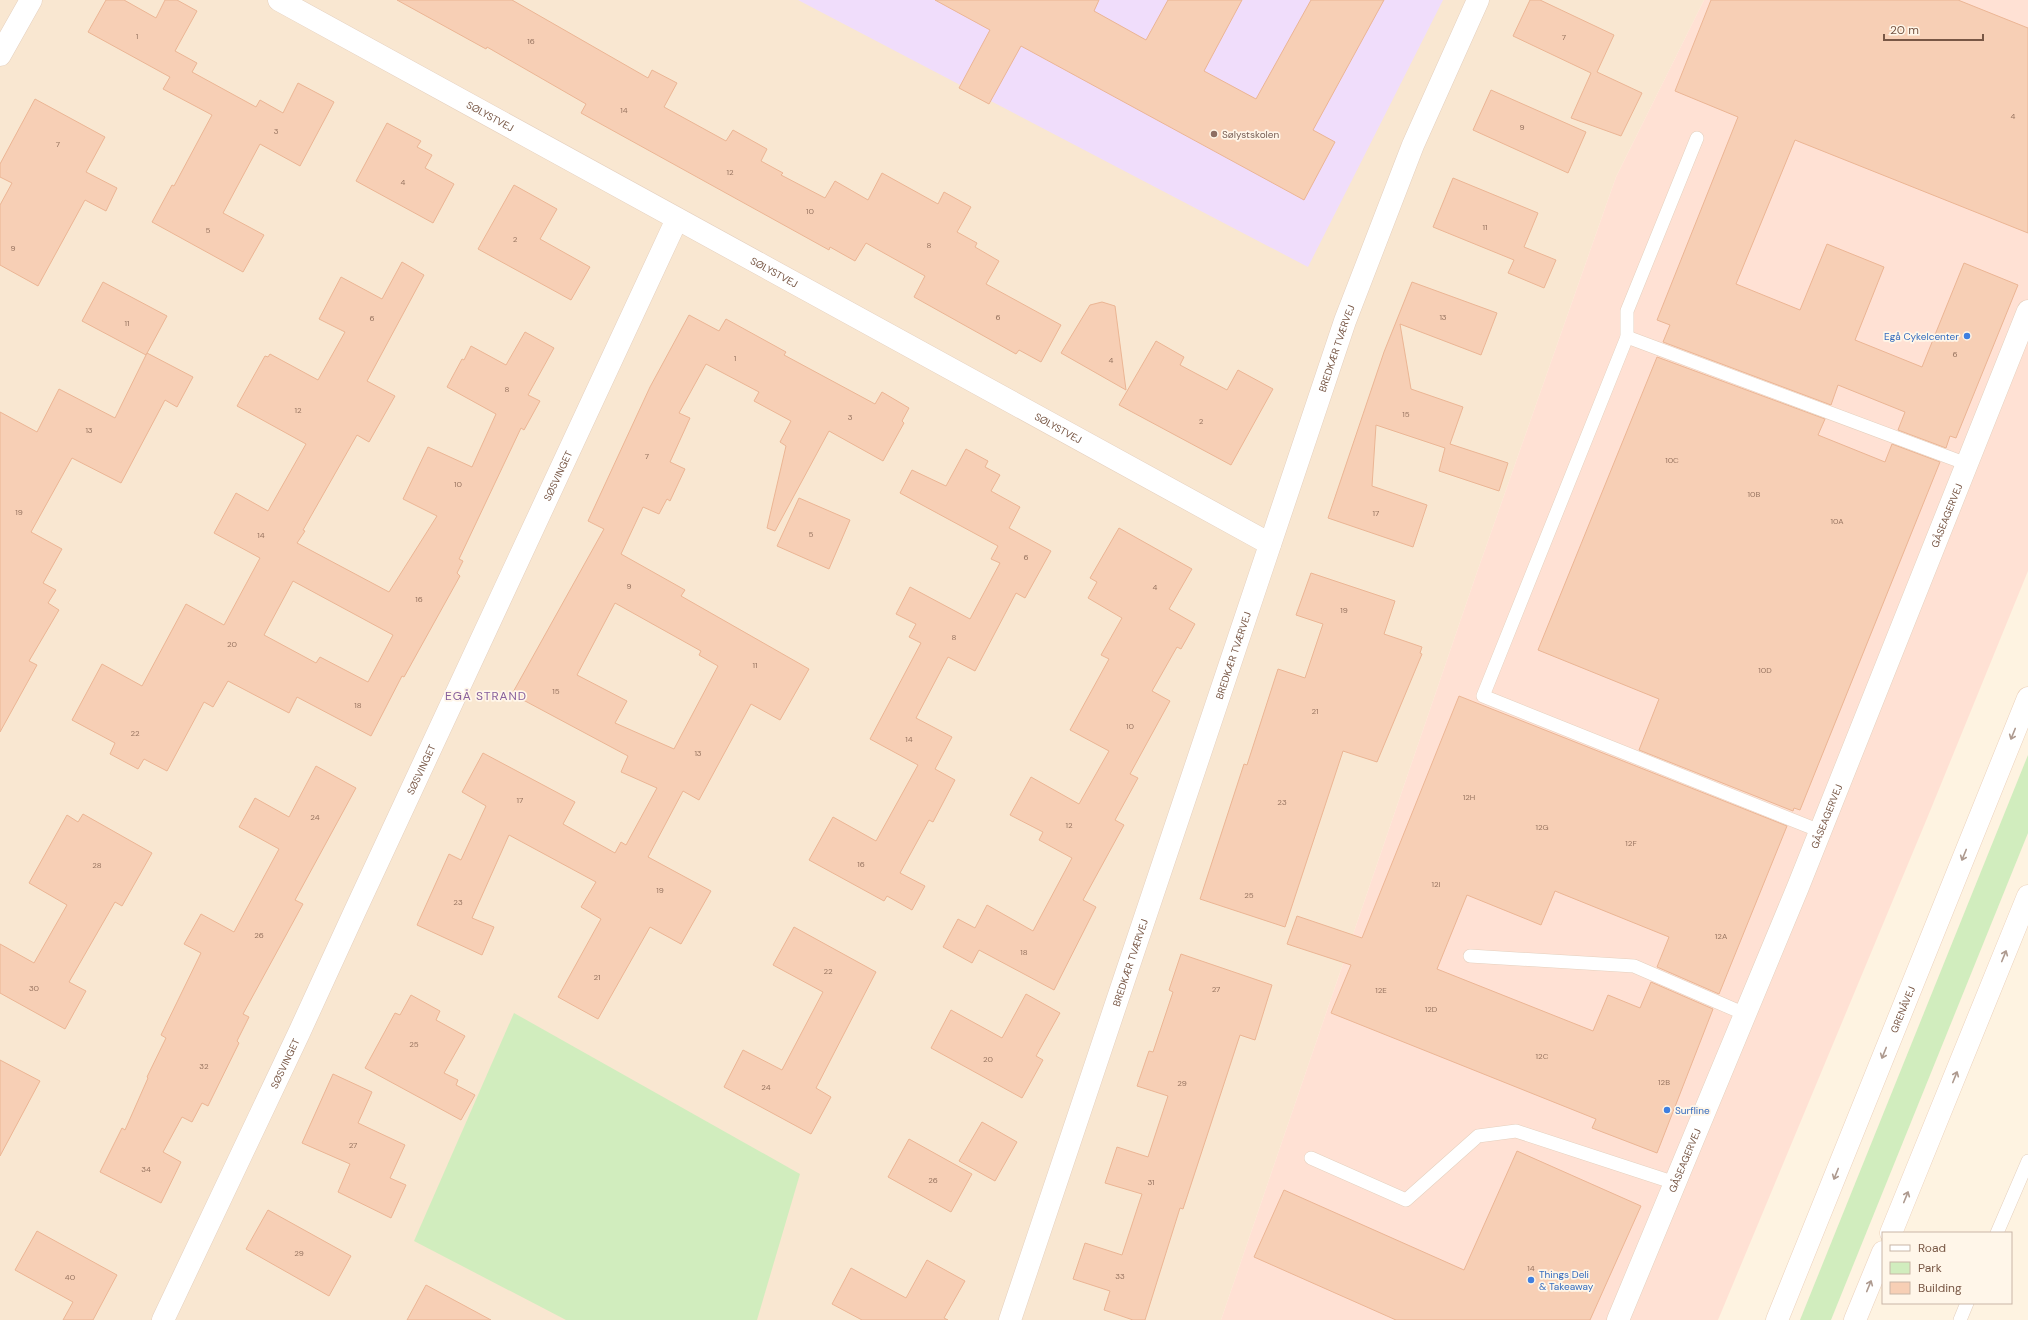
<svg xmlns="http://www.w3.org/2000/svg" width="2028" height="1320" viewBox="0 0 2028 1320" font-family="'DM Sans',sans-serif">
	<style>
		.residential { fill: #f9e7d1 }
		.commercial { fill: #ffe1d4 }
		.education { fill: #f0ddfb }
		.green { fill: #d1edbe }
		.building { fill: #f7cfb5; stroke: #ebb594; fill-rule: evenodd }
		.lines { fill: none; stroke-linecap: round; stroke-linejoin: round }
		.service-casing { stroke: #e5d0be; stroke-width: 14 }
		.minor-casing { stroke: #e5d0be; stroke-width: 23 }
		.secondary-casing { stroke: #ebd1bb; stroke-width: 23 }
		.service { stroke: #fff; stroke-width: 13 }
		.minor { stroke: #fff; stroke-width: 22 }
		.secondary { stroke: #fff; stroke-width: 22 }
		.oneway { stroke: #ae9a8f }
		.education-dot { fill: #8d6e63; stroke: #fff6e9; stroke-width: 1.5 }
		.shop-dot { fill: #3f7fe0; stroke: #fff6e9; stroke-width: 1.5 }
		.labels { text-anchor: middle; stroke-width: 3.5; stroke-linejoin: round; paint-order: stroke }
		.number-label { font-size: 8px; fill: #987561 }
		.street-label { font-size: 10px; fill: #785745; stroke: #fff6e9 }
		.education-label { font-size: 10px; fill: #785e54; stroke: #fff6e9; text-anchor: start }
		.shop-label { font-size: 10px; fill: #366cbe; stroke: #fff6e9; text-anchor: start }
		.quarter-label { font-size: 12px; letter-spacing: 1px; fill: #88609c; stroke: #fff6e9 }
	</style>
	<rect width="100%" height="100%" fill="#fef3e1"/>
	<path class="residential" d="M0 0H1704L1616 177 1475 578 1221 1320H0Z"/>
	<path class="commercial" d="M1704 0H2028V571L1928 816 1718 1320H1221L1475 578 1616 177Z"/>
	<path class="education" d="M798 0H1443L1308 267Z"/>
	<g class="green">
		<path d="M2028 755V833L1831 1320H1800Z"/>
		<path d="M514 1013 800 1174 757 1320H566L414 1241Z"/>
	</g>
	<g class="building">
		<path d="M106 0H124L156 18 165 0H177L197 11 175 51 197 63 192 72 256 107 260 100 283 113 298 83 334 102 300 166 260 144 223 213 264 235 243 272 152 222 172 185 174 186 212 115 163 89 170 77 88 32Z"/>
		<path d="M397 0H512L648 78 652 70 677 83 664 107 726 141 733 130 767 149 761 161 783 173 781 175 825 198 835 181 868 200 882 173 938 204 944 192 971 207 957 232 977 243 975 247 999 261 986 284 1061 325 1041 362 1019 350 1016 354 914 297 925 276 866 243 855 261 830 247 829 250 581 113 586 104 487 47 486 49Z"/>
		<path d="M935 0H1099L1094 11 1146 40 1168 0H1242L1204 71 1256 99 1311 0H1384L1313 130 1335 142 1304 200 1021 46 989 104 959 88 990 30Z"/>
		<path d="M1530 0H1540L1614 35 1597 72 1642 93 1621 136 1571 118 1591 73 1513 36Z"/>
		<path d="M1711 0H1958L2028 28V233L1795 140 1736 284 1800 310 1827 244 1884 267 1855 340 1922 367 1964 263 2018 285 1956 438 1950 436 1946 448 1898 430 1905 412 1838 385 1831 405 1663 342 1670 325 1657 320 1738 117 1675 91Z"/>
		<path d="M1491 90 1586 132 1568 173 1473 130Z"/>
		<path d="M35 99 105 137 86 172 117 188 106 211 85 200 38 286 0 265V205L12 183 0 177V164Z"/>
		<path d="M387 123 421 141 417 147 432 155 425 168 454 184 433 223 356 181Z"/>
		<path d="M1453 178 1538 213 1524 247 1556 260 1544 288 1508 273 1514 260 1433 227Z"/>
		<path d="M514 185 557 209 540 239 590 267 571 300 478 249Z"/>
		<path d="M402 262 424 275 367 381 395 396 369 442 357 435 303 530 305 531 297 543 389 592 437 516 403 499 428 447 472 467 496 414 447 387 462 359 464 360 471 346 506 365 525 332 554 348 528 395 540 401 524 430 521 428 459 559 463 561 457 573 460 576 404 677 402 676 371 736 297 697 289 713 228 681 213 707 204 702 167 771 144 759 138 769 110 754 115 743 72 720 102 664 142 686 186 604 224 625 260 558 214 533 236 493 268 511 306 444 237 406 265 356 268 357 270 354 318 380 345 332 319 319 341 277 382 299ZM293 581 393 635 368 682 320 657 316 663 264 635Z"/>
		<path d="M103 282 167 316 146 355 82 321Z"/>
		<path d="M1412 282 1497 313 1481 355 1400 324 1411 389 1463 407 1450 444 1508 463 1499 491 1439 471 1445 448 1376 425 1372 486 1427 505 1413 547 1328 518 1384 352Z"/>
		<path d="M1102 302 1115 306 1126 390 1061 353 1090 305Z"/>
		<path d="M689 315 719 331 726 319 786 352 784 355 875 404 882 392 909 408 902 421 904 423 883 461 829 431 775 531 767 528 786 446 780 442 791 421 754 401 759 392 706 364 679 413 690 418 670 462 685 469 670 501 667 499 659 514 643 507 621 554 685 590 681 596 809 669 780 720 751 704 699 800 683 791 648 857 711 891 681 944 650 927 598 1019 558 997 601 919 581 907 596 882 509 835 472 918 494 927 482 955 417 925 449 854 461 860 486 806 462 792 483 753 575 802 563 824 615 853 621 842 626 845 657 788 621 772 628 756 512 694 604 529 588 521 650 387ZM615 603 701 651 699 655 718 666 674 749 615 723 627 701 577 675Z"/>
		<path d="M1156 341 1184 357 1180 365 1227 390 1238 370 1273 389 1231 465 1119 405Z"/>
		<path d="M147 353 193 377 177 407 165 400 121 483 72 458 31 532 62 549 43 583 56 590 48 603 59 610 29 661 37 665 0 732V412L37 432 59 389 115 418Z"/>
		<path d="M1657 357 1825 419 1818 435 1885 462 1892 444 1940 462 1800 810 1794 808 1793 811 1639 750 1659 699 1538 650Z"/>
		<path d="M966 449 988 461 985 467 1000 475 991 491 1020 507 1009 528 1051 551 1025 598 1016 593 975 671 948 657 916 718 952 737 935 769 955 780 933 822 929 820 900 873 925 886 912 910 887 896 884 901 809 860 833 817 876 841 918 765 870 739 921 643 909 637 916 624 896 614 910 587 970 619 1000 563 991 559 998 546 900 493 912 470 946 486Z"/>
		<path d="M799 498 850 520 829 569 777 546Z"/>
		<path d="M1119 528 1192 569 1169 609 1195 624 1181 649 1177 647 1152 691 1170 701 1130 774 1138 778 1115 820 1124 825 1083 900 1096 907 1054 990 979 950 972 963 943 947 958 919 975 928 987 905 1033 931 1072 858 1039 840 1043 832 1010 815 1031 777 1079 804 1109 751 1070 730 1109 659 1101 655 1122 618 1088 598 1097 582 1090 578Z"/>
		<path d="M1311 573 1395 601 1384 634 1422 647 1420 653 1422 654 1377 762 1343 751 1285 927 1200 899 1244 764 1247 765 1278 669 1305 678 1323 624 1296 615Z"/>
		<path d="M1459 696 1787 826 1719 994 1657 967 1669 937 1555 891 1541 925 1467 895 1437 969 1593 1031 1608 995 1640 1008 1651 982 1713 1009 1657 1153 1592 1128 1596 1119 1331 1013 1351 965 1287 944 1297 916 1362 938Z"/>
		<path d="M316 766 356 788 295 900 303 904 243 1014 249 1017 237 1041 239 1043 208 1106 202 1103 192 1122 182 1117 163 1152 181 1162 161 1203 100 1172 122 1128 125 1130 148 1078 147 1077 166 1038 161 1035 201 953 184 944 201 914 234 932 279 849 239 827 255 798 289 817Z"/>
		<path d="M83 814 152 853 122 906 115 902 69 982 86 991 65 1029 0 993V944L34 963 67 905 29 883 67 815 78 822Z"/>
		<path d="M794 927 876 972 816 1088 831 1097 811 1134 724 1087 743 1050 782 1070 823 992 773 965Z"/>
		<path d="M1181 954 1272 985 1255 1040 1240 1035 1183 1209 1180 1208 1145 1320H1133L1104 1310 1110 1291 1073 1279 1085 1243 1122 1255 1142 1194 1105 1183 1117 1147 1148 1157 1168 1096 1137 1086 1149 1051 1153 1052 1173 992 1169 990Z"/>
		<path d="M1026 994 1060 1013 1036 1056 1043 1060 1022 1098 931 1048 951 1010 1002 1038Z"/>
		<path d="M411 995 440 1011 436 1020 465 1036 444 1073 458 1080 456 1085 475 1095 461 1120 365 1068 395 1013 400 1015Z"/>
		<path d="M0 1060 40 1081 0 1156Z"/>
		<path d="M333 1074 372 1092 358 1123 405 1145 390 1178 406 1185 391 1218 338 1192 350 1164 302 1143Z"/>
		<path d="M982 1122 1017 1142 995 1181 959 1161Z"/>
		<path d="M909 1139 972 1174 951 1212 888 1177Z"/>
		<path d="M1517 1151 1641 1206 1590 1320H1396L1254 1257 1284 1190 1464 1270Z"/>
		<path d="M268 1210 351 1256 329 1296 246 1249Z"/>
		<path d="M37 1231 117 1275 93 1320H63L73 1302 15 1270Z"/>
		<path d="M927 1260 965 1281 944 1318 948 1320H862L832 1304 851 1268 906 1298Z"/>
		<path d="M426 1285 491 1320H407Z"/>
	</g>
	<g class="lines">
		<defs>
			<g id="service">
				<path d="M1697 138 1627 311V337L1483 696 1820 831"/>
				<path d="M1627 337 1967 464"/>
				<path d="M1470 956 1634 966 1745 1014"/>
				<path d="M1311 1158 1406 1200 1478 1136 1516 1131 1675 1183"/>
				<path d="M1997 1233 2028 1161"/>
				<path d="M1960 1320 1967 1303"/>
			</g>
			<g id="minor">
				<path id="s1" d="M279 0 1270 544"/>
				<path d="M0 55 31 0"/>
				<path id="s2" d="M163 1320 299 1033 355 911 677 219"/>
				<path id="s3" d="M1010 1320 1345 321 1413 145 1478 0"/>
				<path id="s4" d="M1618 1320 1798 887 2028 311"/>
			</g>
			<g id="secondary">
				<path d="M1891 1233 2028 896"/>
				<path id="s5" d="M1777 1320 2028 698"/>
				<path d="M1855 1320 1883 1252"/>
			</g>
		</defs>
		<use href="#service" class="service-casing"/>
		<use href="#minor" class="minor-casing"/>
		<use href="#secondary" class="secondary-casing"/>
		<use href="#service" class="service"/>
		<use href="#minor" class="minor"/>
		<use href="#secondary" class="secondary"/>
	</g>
	<defs><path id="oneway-shaft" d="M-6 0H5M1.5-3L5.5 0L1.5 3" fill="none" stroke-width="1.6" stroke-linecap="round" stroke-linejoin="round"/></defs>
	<g class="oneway">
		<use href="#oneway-shaft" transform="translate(2013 734) rotate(112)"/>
		<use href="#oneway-shaft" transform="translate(1964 855) rotate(112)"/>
		<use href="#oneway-shaft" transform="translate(2004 956) rotate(-68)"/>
		<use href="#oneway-shaft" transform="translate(1884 1053) rotate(112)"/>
		<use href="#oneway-shaft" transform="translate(1955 1077) rotate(-68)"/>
		<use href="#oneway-shaft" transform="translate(1836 1174) rotate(112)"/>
		<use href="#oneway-shaft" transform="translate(1906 1197) rotate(-68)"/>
		<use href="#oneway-shaft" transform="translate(1869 1286) rotate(-68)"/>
	</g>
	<circle class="education-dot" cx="1214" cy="134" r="4"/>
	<g class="shop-dot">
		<circle cx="1967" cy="336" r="4"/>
		<circle cx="1667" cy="1110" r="4"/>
		<circle cx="1531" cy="1280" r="4"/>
	</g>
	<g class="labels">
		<g class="number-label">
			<text x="137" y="39">1</text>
			<text x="1564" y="40">7</text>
			<text x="531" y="44">16</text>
			<text x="624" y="113">14</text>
			<text x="2013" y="119">4</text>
			<text x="1522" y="130">9</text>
			<text x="276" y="134">3</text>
			<text x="58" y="147">7</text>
			<text x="730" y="175">12</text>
			<text x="403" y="185">4</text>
			<text x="810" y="214">10</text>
			<text x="1485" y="230">11</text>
			<text x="208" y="233">5</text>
			<text x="515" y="242">2</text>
			<text x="929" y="248">8</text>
			<text x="13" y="251">9</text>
			<text x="998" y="320">6</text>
			<text x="1443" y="320">13</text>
			<text x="372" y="321">6</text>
			<text x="127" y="326">11</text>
			<text x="1955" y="357">6</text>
			<text x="735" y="361">1</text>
			<text x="1111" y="363">4</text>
			<text x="507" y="392">8</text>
			<text x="298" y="413">12</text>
			<text x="1406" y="417">15</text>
			<text x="850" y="420">3</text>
			<text x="1201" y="424">2</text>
			<text x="89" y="433">13</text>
			<text x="647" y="459">7</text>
			<text x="1672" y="463">10C</text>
			<text x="458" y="487">10</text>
			<text x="1754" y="497">10B</text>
			<text x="19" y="515">19</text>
			<text x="1376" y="516">17</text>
			<text x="1837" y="524">10A</text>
			<text x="811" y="537">5</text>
			<text x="261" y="538">14</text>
			<text x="1026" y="560">6</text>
			<text x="629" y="589">9</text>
			<text x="1155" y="590">4</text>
			<text x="419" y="602">16</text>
			<text x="1344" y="613">19</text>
			<text x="954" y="640">8</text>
			<text x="232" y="647">20</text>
			<text x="755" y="668">11</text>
			<text x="1765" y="673">10D</text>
			<text x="556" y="694">15</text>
			<text x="358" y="708">18</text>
			<text x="1315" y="714">21</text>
			<text x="1130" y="729">10</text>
			<text x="135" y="736">22</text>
			<text x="909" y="742">14</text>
			<text x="698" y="756">13</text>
			<text x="1469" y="800">12H</text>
			<text x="520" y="803">17</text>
			<text x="1282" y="805">23</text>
			<text x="315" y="820">24</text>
			<text x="1069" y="828">12</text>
			<text x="1542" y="830">12G</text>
			<text x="1631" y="846">12F</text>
			<text x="861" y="867">16</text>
			<text x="97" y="868">28</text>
			<text x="1436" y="887">12I</text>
			<text x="660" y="893">19</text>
			<text x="1249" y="898">25</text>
			<text x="458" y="905">23</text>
			<text x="259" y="938">26</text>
			<text x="1721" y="939">12A</text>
			<text x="1024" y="955">18</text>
			<text x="828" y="974">22</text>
			<text x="597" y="980">21</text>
			<text x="34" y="991">30</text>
			<text x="1216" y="992">27</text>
			<text x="1381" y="993">12E</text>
			<text x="1431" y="1012">12D</text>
			<text x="414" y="1047">25</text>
			<text x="1542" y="1059">12C</text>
			<text x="988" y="1062">20</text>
			<text x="204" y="1069">32</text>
			<text x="1664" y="1085">12B</text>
			<text x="1182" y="1086">29</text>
			<text x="766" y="1090">24</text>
			<text x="353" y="1148">27</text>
			<text x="146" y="1172">34</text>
			<text x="933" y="1183">26</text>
			<text x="1151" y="1185">31</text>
			<text x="299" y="1256">29</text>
			<text x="1531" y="1271">14</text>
			<text x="1120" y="1279">33</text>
			<text x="70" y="1280">40</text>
		</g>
		<g class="street-label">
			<text dy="4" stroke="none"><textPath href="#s1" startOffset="241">SØLYSTVEJ</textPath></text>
			<text dy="4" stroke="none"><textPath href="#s1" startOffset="565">SØLYSTVEJ</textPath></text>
			<text dy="4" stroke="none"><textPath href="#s3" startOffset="1025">BREDKÆR TVÆRVEJ</textPath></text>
			<text dy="4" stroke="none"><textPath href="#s1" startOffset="889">SØLYSTVEJ</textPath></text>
			<text dy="4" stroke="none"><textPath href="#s2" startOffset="932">SØSVINGET</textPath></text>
			<text dy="4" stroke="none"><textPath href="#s4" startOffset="869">GÅSEAGERVEJ</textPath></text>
			<text dy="4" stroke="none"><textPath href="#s3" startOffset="701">BREDKÆR TVÆRVEJ</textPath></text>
			<text dy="4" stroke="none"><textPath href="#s2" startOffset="608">SØSVINGET</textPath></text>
			<text dy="4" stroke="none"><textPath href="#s4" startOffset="545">GÅSEAGERVEJ</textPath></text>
			<text dy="4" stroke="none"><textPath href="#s3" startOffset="377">BREDKÆR TVÆRVEJ</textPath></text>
			<text dy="4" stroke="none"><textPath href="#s5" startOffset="335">GRENÅVEJ</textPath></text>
			<text dy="4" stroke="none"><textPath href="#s2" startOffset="284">SØSVINGET</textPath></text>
			<text dy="4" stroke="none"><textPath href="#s4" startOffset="173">GÅSEAGERVEJ</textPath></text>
		</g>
		<g class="education-label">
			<text x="1222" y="138">Sølystskolen</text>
		</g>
		<g class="shop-label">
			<text x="1959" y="340" text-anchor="end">Egå Cykelcenter</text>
			<text x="1675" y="1114">Surfline</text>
			<text x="1539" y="1278">Things Deli<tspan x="1539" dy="12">&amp; Takeaway</tspan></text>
		</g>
		<g class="quarter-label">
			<text x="486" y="700">EGÅ STRAND</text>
		</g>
	</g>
	<rect x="1882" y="1232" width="130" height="72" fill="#fff6e9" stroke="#c9b6a7"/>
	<rect x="1890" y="1245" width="20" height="6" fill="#ffffff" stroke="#c9b6a7"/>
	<text x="1918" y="1252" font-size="12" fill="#785745">Road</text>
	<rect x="1890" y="1262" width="20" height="12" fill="#d1edbe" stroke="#c9b6a7"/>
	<text x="1918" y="1272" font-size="12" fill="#785745">Park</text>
	<rect x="1890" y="1282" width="20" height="12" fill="#f7cfb5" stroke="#c9b6a7"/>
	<text x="1918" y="1292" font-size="12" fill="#785745">Building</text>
	<path d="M1884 34v6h99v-6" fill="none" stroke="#785745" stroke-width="2"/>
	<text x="1890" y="34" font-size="12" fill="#785745" stroke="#fff6e9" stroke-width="3" paint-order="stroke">20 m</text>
</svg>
